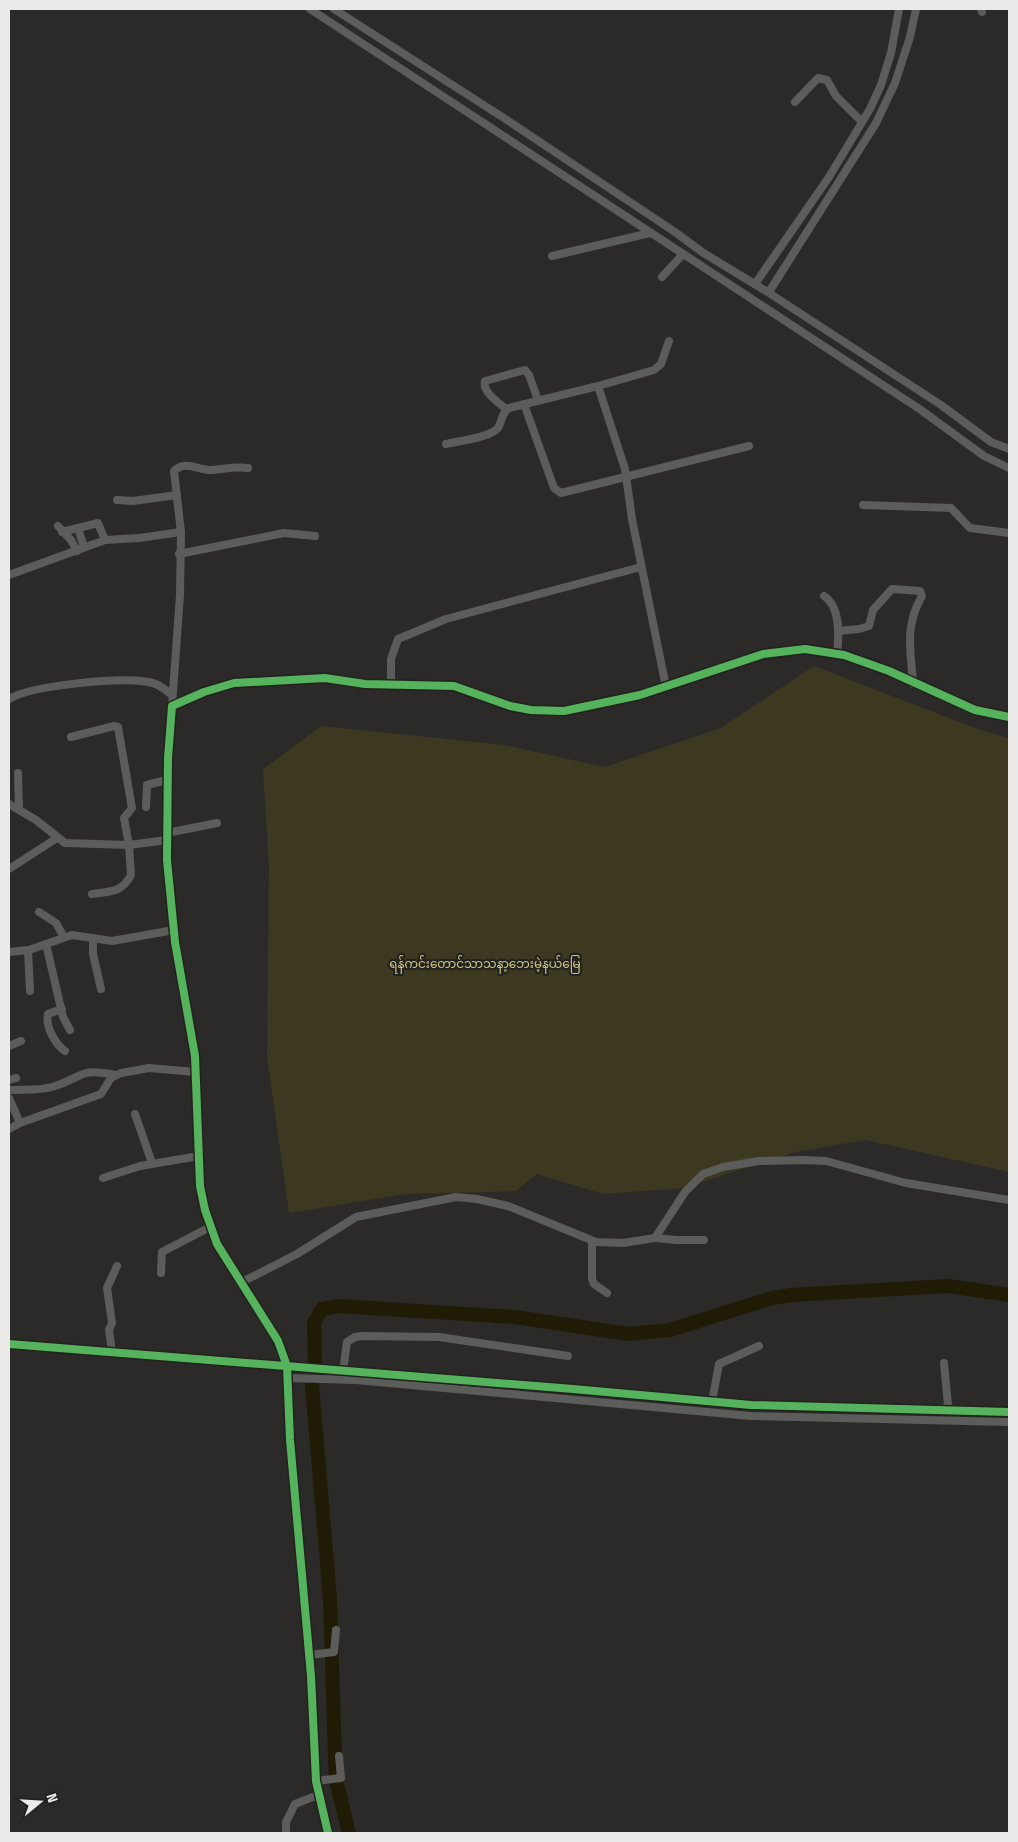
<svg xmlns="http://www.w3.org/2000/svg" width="1018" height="1842" viewBox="0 0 1018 1842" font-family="'Fira Sans Condensed','Noto Sans Myanmar',sans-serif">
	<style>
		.green { fill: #3d3921 }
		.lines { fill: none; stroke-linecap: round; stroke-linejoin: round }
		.river { stroke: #201b04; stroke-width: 14 }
		.street { stroke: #5c5c5b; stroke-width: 8 }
		.cycleway-casing { stroke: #22221e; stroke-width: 11 }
		.cycleway { stroke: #56b35d; stroke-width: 8 }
		.labels { text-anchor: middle; stroke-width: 4.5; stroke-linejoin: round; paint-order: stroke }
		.park-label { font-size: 12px; fill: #d4c685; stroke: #22221e }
	</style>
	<rect width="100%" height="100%" fill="#2b2a29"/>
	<path class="green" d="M814 666 980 730 1009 738V1172L866 1140 795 1152 683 1188 603 1194 537 1174 516 1191 406 1194 289 1213 267 1056 269 867 263 769 321 726 504 745 605 767 721 728Z"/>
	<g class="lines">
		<g class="river">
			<path d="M315 1363 314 1323 322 1309 338 1306 515 1317 628 1334 670 1330 772 1298 791 1295 948 1286 1009 1295"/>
			<path d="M312 1385 330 1599 335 1758 336 1780 349 1833"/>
		</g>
		<g class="street">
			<path d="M310 9 921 410 984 456 1009 468"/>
			<path d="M334 9 510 122 675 232 702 252 766 291 941 405 991 442 1009 449"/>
			<path d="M981 9 982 12"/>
			<path d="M795 102 818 78 827 80 836 96 862 122"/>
			<path d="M552 256 650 233"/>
			<path d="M662 277 683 254"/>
			<path d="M755 284 829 177 870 109 881 85 891 53 899 9"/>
			<path d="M769 292 876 123 895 83 910 37 916 9"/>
			<path d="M598 386 654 370 661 364 669 341"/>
			<path d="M524 404 554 488 561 493 749 446"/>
			<path d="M506 409C498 402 482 392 485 381L525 370 529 375 538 400"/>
			<path d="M446 444C458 441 490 438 498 428 502 421 502 412 509 408L598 386 625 469 632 519 666 687"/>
			<path d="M117 500 133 501 177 495"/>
			<path d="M863 505 951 508 970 528 1009 533"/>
			<path d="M58 526 71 540 77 551"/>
			<path d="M78 528 84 547"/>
			<path d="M62 532 98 523 105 540"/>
			<path d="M179 554 284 533 315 536"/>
			<path d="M9 575 105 540 139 538 181 532"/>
			<path d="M824 596C841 607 839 636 837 654"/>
			<path d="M838 631 859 629 869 626 873 610 892 589 920 591 922 596C904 627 911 650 913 684"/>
			<path d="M391 684V659L398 639 446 619 641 567"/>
			<path d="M9 699C33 685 125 676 153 683 161 685 166 691 172 695"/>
			<path d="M172 706 180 595 181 532 174 471C186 459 199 471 212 470 225 469 235 466 248 468"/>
			<path d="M71 737 114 726 118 727 132 808 124 818 129 845 131 875C121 894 109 891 92 894"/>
			<path d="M18 773 19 809"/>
			<path d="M9 804 36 820 65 843 129 845 167 840"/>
			<path d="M146 807 147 785 167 780"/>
			<path d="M167 833 217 823"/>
			<path d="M9 869 57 838"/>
			<path d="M39 912 56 923 64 937"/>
			<path d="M93 938V954L101 989"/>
			<path d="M46 944 63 1017 70 1030"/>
			<path d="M28 950 30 991"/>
			<path d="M9 952 29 950 72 935 112 941 174 930"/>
			<path d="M62 1009 48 1014C45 1026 55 1044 65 1051"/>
			<path d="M9 1046 21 1041"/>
			<path d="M9 1080 16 1078"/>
			<path d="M9 1090C23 1089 38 1091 52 1087 83 1078 78 1067 115 1075"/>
			<path d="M9 1098 20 1123 101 1094 111 1078 121 1073 149 1068 196 1072"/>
			<path d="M135 1114 152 1163"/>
			<path d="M9 1129 20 1123"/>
			<path d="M103 1178 140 1166 199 1156"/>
			<path d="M655 1238 676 1240H704"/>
			<path d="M592 1241V1279L594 1284 607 1293"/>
			<path d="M161 1273 162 1252 210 1227"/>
			<path d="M242 1282 297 1254 356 1217 456 1197 477 1199 508 1206 596 1242 623 1243 655 1238 685 1192 703 1174 723 1167 759 1161 805 1160 826 1161 906 1183 1009 1200"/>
			<path d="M9 1344 573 1389 751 1405 1009 1412"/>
			<path d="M112 1352 109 1330 112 1323 107 1288 117 1266"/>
			<path d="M343 1371 347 1342 355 1337 362 1336 439 1337 568 1356"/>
			<path d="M287 1378 356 1380 751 1416 1009 1422"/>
			<path d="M712 1402 719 1364 759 1346"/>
			<path d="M943 1410 948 1405 944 1363"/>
			<path d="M309 1655 334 1652 336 1630"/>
			<path d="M316 1781 341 1778 339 1756"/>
			<path d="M286 1833V1822L295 1804 318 1795"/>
			<path d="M328 1833 316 1781 311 1676 290 1440 287 1366 278 1341 217 1244 205 1210 200 1186 195 1056 175 942 167 860 168 758 172 706 204 692 234 683 325 678 365 684 454 686 510 706 531 710 564 711 640 695 763 654 805 649 844 655 889 671 975 710 1009 717"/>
		</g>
		<defs>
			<g id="cycleway">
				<path d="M9 1344 573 1389 751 1405 1009 1412"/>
				<path d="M328 1833 316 1781 311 1676 290 1440 287 1366 278 1341 217 1244 205 1210 200 1186 195 1056 175 942 167 860 168 758 172 706 204 692 234 683 325 678 365 684 454 686 510 706 531 710 564 711 640 695 763 654 805 649 844 655 889 671 975 710 1009 717"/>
			</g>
		</defs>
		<use href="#cycleway" class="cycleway-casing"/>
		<use href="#cycleway" class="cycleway"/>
	</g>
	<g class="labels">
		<g class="park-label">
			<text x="485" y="968">ရန်ကင်းတောင်သာသနာ့ဘေးမဲ့နယ်မြေ</text>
		</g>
	</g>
	<rect width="1018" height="1842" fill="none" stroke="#ebeae8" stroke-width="20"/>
	<g transform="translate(40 1802) rotate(72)" stroke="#22221e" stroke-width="4" paint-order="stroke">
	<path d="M0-4L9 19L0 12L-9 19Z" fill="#ebeae8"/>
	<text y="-8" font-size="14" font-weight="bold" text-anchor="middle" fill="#ebeae8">N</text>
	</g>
</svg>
